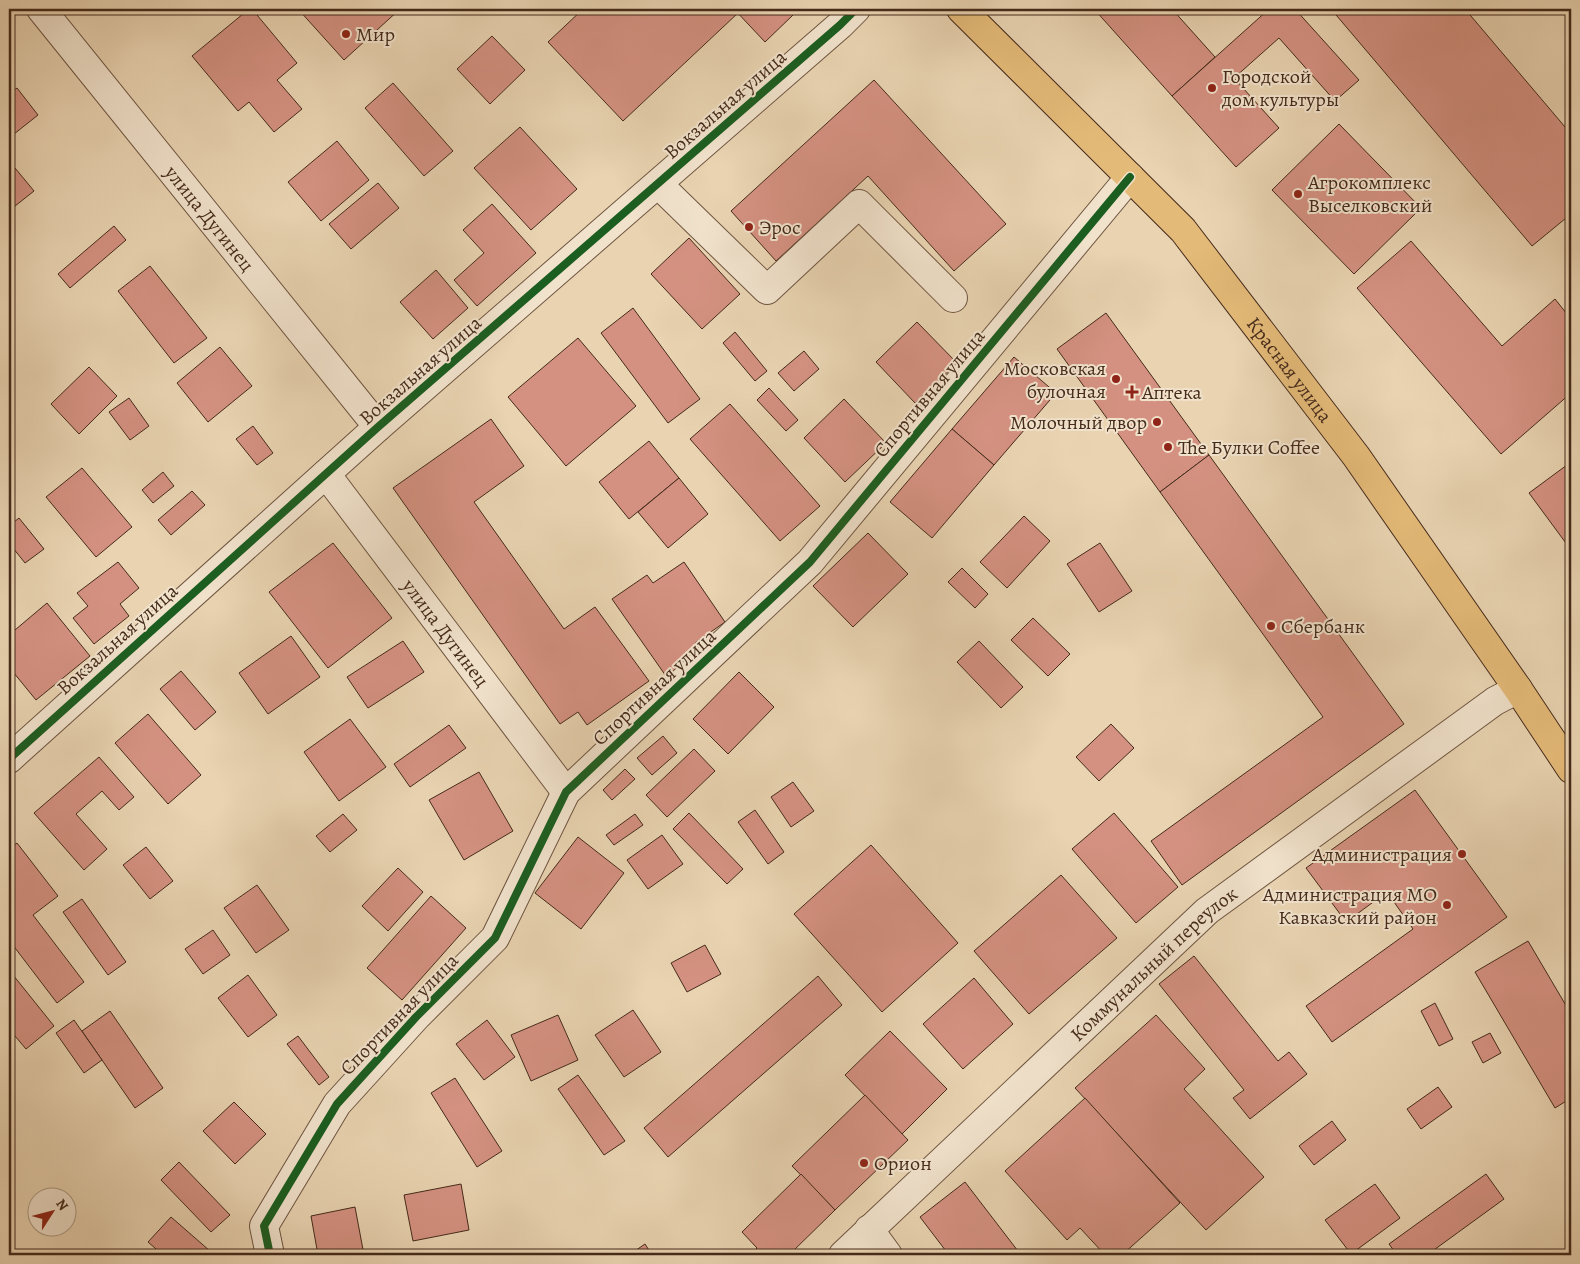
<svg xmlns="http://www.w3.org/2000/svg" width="1580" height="1264" viewBox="0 0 1580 1264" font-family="Alegreya,serif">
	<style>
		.building { fill: #d49181; stroke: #452b1b }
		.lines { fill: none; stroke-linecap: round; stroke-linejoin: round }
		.minor-casing { stroke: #6e5540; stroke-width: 30 }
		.major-casing { stroke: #452b1b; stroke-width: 30 }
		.minor { stroke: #f1e2cc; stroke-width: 28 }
		.major { stroke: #e4ba78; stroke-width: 28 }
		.cycleway-casing { stroke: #f1e2cc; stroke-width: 11 }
		.cycleway { stroke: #1b5e20; stroke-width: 8 }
		.poi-dot { fill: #8f2418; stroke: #f1e2cc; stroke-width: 2 }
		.labels { text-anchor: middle; stroke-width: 4; stroke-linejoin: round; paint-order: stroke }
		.poi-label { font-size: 20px; fill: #452b1b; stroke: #f1e2cc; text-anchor: start }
		.street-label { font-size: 20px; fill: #452b1b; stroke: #f1e2cc }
	</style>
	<rect width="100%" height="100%" fill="#e9d3b1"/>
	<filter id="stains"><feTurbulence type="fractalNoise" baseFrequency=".004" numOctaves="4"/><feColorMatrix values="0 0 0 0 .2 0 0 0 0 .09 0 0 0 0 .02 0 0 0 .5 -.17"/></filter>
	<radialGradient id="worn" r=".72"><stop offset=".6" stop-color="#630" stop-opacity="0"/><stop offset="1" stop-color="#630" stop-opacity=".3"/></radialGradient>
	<g class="building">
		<path d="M249 9H252L297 63 277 80 302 109 274 132 249 102 238 111 192 56Z"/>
		<path d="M298 9H400L344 60Z"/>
		<path d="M583 9H734L738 13 623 121 548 42Z"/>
		<path d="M734 9H787L793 15 765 42Z"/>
		<path d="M1094 9H1172L1215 57 1172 96Z"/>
		<path d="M1269 9H1295L1359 80 1335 101 1279 38 1234 78 1279 128 1236 167 1172 96Z"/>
		<path d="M1331 9H1465L1571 134V214L1532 246Z"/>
		<path d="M492 36 525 70 490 104 457 69Z"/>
		<path d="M874 80 1006 224 954 271 868 176 776 261 731 211Z"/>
		<path d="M393 83 453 151 424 176 365 108Z"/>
		<path d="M17 88 38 115 9 138V94Z"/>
		<path d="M1339 124 1421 208 1354 274 1272 190Z"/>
		<path d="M520 127 577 189 531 230 474 168Z"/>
		<path d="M337 141 369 180 321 221 288 182Z"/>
		<path d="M15 168 34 191 10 210 9 172Z"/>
		<path d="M378 183 399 208 351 249 329 224Z"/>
		<path d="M492 204 536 253 477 306 454 280 484 253 463 230Z"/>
		<path d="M114 226 126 240 70 288 58 274Z"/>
		<path d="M689 238 740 294 702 329 651 274Z"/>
		<path d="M1411 241 1502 346 1555 299 1571 319V393L1501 454 1357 288Z"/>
		<path d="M150 266 207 338 174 363 118 291Z"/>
		<path d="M436 270 468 308 433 339 400 302Z"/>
		<path d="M633 308 700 399 668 423 601 333Z"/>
		<path d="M1106 313 1209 455 1160 492 1057 349Z"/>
		<path d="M917 322 957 363 915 403 876 362Z"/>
		<path d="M735 332 767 371 755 381 723 343Z"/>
		<path d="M578 338 636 406 566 466 508 397Z"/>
		<path d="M220 347 252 386 208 422 177 383Z"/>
		<path d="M804 351 819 369 794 391 778 373Z"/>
		<path d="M1014 357 1056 393 994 465 952 429Z"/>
		<path d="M89 367 117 396 79 434 51 404Z"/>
		<path d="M769 388 798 420 786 431 757 400Z"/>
		<path d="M129 398 149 426 130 440 109 412Z"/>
		<path d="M844 399 886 443 845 482 804 438Z"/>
		<path d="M730 404 820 506 780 541 690 439Z"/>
		<path d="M491 419 524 466 474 502 564 629 595 607 649 681 587 725 578 712 560 724 393 488Z"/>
		<path d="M253 426 273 453 257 465 236 439Z"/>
		<path d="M952 429 994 465 932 538 890 502Z"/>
		<path d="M649 441 679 478 629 519 599 482Z"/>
		<path d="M1209 455 1404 724 1182 885 1151 841 1323 717 1160 492Z"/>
		<path d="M1571 462V550L1529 493Z"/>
		<path d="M82 468 132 527 96 557 46 497Z"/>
		<path d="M163 472 174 486 153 503 142 490Z"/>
		<path d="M679 478 708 514 668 548 638 512Z"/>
		<path d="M192 491 205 505 171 535 158 520Z"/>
		<path d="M1024 516 1050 541 1007 588 980 562Z"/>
		<path d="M19 518 44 549 25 563 9 543V526Z"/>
		<path d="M868 533 908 574 853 627 813 586Z"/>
		<path d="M333 543 392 618 328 668 269 592Z"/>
		<path d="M1100 543 1132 591 1099 612 1067 564Z"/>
		<path d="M118 562 139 588 120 604 129 616 94 644 73 618 88 606 77 593Z"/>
		<path d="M684 562 725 622 695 643 703 655 668 679 612 599 647 575 653 583Z"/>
		<path d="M962 568 988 594 975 608 948 582Z"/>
		<path d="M47 603 90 656 36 700 9 667V635Z"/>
		<path d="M1033 618 1070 654 1048 676 1011 640Z"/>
		<path d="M291 636 320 677 268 714 239 673Z"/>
		<path d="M403 641 424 672 368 708 347 677Z"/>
		<path d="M979 641 1023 687 1001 708 957 662Z"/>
		<path d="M181 671 216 712 195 730 160 689Z"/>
		<path d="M739 672 774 707 728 754 693 719Z"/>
		<path d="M148 714 201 775 168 804 115 743Z"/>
		<path d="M350 719 386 767 339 801 304 752Z"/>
		<path d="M1111 724 1134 748 1099 781 1076 757Z"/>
		<path d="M449 725 466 748 410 787 394 764Z"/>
		<path d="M663 736 677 753 652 775 637 758Z"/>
		<path d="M694 749 715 771 667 817 646 795Z"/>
		<path d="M99 757 134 797 119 810 102 791 76 814 107 849 84 870 34 813Z"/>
		<path d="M625 769 635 779 612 800 603 790Z"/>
		<path d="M479 772 513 831 464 860 429 800Z"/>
		<path d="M793 782 814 811 791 827 771 797Z"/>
		<path d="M1415 790 1507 917 1332 1042 1306 1006 1413 929 1387 892 1346 922 1306 868Z"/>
		<path d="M755 810 784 852 768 864 738 822Z"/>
		<path d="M689 813 743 869 727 884 673 829Z"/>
		<path d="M1114 813 1178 887 1136 923 1072 849Z"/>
		<path d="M343 814 357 830 330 852 316 836Z"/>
		<path d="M635 814 643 825 614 845 606 835Z"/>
		<path d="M662 835 683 864 648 889 627 860Z"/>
		<path d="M578 837 624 873 581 929 535 893Z"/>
		<path d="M17 843 58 896 33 915 84 982 57 1003 9 940V849Z"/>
		<path d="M871 845 958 943 882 1012 794 914Z"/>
		<path d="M146 847 173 881 150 899 123 865Z"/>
		<path d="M398 868 423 892 388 931 362 906Z"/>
		<path d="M1061 875 1117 938 1029 1014 974 951Z"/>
		<path d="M257 885 289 930 256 953 224 908Z"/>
		<path d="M431 896 466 928 402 1000 367 968Z"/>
		<path d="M82 899 126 962 108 975 63 912Z"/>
		<path d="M213 930 230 955 203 974 185 949Z"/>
		<path d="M1528 941 1571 1014V1098L1555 1108 1475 972Z"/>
		<path d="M705 945 721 974 687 992 671 963Z"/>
		<path d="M1194 956 1278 1061 1289 1052 1307 1074 1250 1119 1233 1098 1244 1090 1159 984Z"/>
		<path d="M9 970 54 1026 26 1049 9 1029Z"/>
		<path d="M248 975 277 1015 248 1037 218 998Z"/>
		<path d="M818 976 842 1005 668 1157 644 1128Z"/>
		<path d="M974 978 1013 1024 963 1069 923 1024Z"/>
		<path d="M1435 1003 1453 1039 1439 1046 1421 1011Z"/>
		<path d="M633 1010 661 1052 624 1077 595 1035Z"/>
		<path d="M110 1011 163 1088 135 1108 82 1031Z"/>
		<path d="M558 1015 578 1060 531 1081 511 1035Z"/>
		<path d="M1156 1015 1205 1069 1184 1089 1264 1177 1206 1230 1075 1088Z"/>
		<path d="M74 1020 102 1060 84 1073 56 1033Z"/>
		<path d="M487 1020 515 1057 484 1080 456 1044Z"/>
		<path d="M890 1031 947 1089 902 1134 845 1075Z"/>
		<path d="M1490 1033 1501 1053 1483 1063 1472 1042Z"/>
		<path d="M298 1036 329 1077 319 1085 287 1044Z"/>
		<path d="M578 1075 625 1141 604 1155 558 1089Z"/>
		<path d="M455 1078 502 1151 477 1167 431 1093Z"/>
		<path d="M1438 1087 1452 1107 1421 1129 1407 1109Z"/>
		<path d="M865 1095 908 1140 835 1210 792 1166Z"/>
		<path d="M1085 1098 1180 1203 1122 1255H1105L1080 1228 1067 1240 1005 1171Z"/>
		<path d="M234 1102 266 1134 235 1164 203 1131Z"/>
		<path d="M1332 1121 1346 1140 1314 1165 1299 1146Z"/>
		<path d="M179 1162 230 1215 211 1232 161 1180Z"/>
		<path d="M801 1174 835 1210 789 1255H750L757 1248 742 1232Z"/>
		<path d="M1486 1174 1504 1199 1427 1255H1397L1389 1244Z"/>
		<path d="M965 1182 1021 1255H949L920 1217Z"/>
		<path d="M461 1184 469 1230 413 1241 404 1195Z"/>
		<path d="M1375 1184 1400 1218 1351 1254 1325 1220Z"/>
		<path d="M355 1207 364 1255H318L311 1216Z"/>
		<path d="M171 1217 210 1251 206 1255H163L148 1242Z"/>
		<path d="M645 1244 652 1255H629Z"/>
	</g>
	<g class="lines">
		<defs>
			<g id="minor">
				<path id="s1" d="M41 9 378 427"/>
				<path d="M658 184 767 290 859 204 953 298"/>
				<path id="s2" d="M326 474 566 792"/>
				<path d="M9 759 378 427 840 25 856 9"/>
				<path d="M869 1229 888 1255"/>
				<path d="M270 1255 264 1226 337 1104 416 1017 495 938 566 792 810 562 1130 177"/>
				<path id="s3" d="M843 1255 1207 911 1495 701 1518 689"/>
			</g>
			<g id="major">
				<path id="s4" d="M961 9 1183 230 1356 456 1518 689 1571 769"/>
			</g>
		</defs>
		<use href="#minor" class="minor-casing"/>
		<use href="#major" class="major-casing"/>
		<use href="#minor" class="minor"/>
		<use href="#major" class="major"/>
		<defs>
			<g id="cycleway">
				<path d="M9 759 378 427 840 25 856 9"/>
				<path d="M270 1255 264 1226 337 1104 416 1017 495 938 566 792 810 562 1130 177"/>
			</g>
		</defs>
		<use href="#cycleway" class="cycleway-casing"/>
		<use href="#cycleway" class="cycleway"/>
	</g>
	<g class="poi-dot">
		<circle cx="346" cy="34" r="5"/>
		<circle cx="1212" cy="88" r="5"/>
		<circle cx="1298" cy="194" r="5"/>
		<circle cx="749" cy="227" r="5"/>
		<circle cx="1116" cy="379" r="5"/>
		<path d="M1129.5 384.5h5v5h5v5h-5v5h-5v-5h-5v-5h5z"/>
		<circle cx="1157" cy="422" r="5"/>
		<circle cx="1168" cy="447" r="5"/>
		<circle cx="1271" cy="626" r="5"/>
		<circle cx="1462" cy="854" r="5"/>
		<circle cx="1447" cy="905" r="5"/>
		<circle cx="864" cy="1163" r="5"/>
	</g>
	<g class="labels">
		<g class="poi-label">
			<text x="356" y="41">Мир</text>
			<text x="1222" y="83">Городской<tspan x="1222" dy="23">дом культуры</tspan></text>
			<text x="1308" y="189">Агрокомплекс<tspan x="1308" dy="23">Выселковский</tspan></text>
			<text x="759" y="234">Эрос</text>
			<text x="1106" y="375" text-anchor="end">Московская<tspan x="1106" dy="23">булочная</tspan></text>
			<text x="1142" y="399">Аптека</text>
			<text x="1147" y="429" text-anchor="end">Молочный двор</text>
			<text x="1178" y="454">The Булки Coffee</text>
			<text x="1281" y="633">Сбербанк</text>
			<text x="1452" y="861" text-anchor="end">Администрация</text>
			<text x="1437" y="901" text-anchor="end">Администрация МО<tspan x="1437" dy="23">Кавказский район</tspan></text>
			<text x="874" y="1170">Орион</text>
		</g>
		<g class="street-label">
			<text transform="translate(725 104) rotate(-41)" y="7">Вокзальная улица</text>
			<text dy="7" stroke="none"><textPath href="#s1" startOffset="269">улица Дугинец</textPath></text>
			<text dy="7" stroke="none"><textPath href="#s4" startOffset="489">Красная улица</textPath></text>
			<text transform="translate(420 370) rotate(-41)" y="7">Вокзальная улица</text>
			<text transform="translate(929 393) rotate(-50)" y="7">Спортивная улица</text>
			<text dy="7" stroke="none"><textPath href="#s2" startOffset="199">улица Дугинец</textPath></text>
			<text transform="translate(117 639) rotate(-42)" y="7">Вокзальная улица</text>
			<text transform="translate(654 687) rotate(-43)" y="7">Спортивная улица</text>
			<text dy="7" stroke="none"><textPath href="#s3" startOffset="426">Коммунальный переулок</textPath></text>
			<text transform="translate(399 1014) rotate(-46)" y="7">Спортивная улица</text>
		</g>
	</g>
	<rect width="1580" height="1264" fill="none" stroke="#e9d3b1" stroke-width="30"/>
	<rect x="10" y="10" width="1560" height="1244" fill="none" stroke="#452b1b" stroke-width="2.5"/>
	<rect x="15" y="15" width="1550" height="1234" fill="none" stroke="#452b1b"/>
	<g transform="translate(52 1212) rotate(54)"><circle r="24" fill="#f1e2cc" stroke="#ac9985"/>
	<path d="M0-4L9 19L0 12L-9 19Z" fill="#8f2418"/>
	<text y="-8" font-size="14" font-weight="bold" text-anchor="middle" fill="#452b1b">N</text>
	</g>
	<rect width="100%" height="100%" filter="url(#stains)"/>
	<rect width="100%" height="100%" fill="url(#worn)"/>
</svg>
